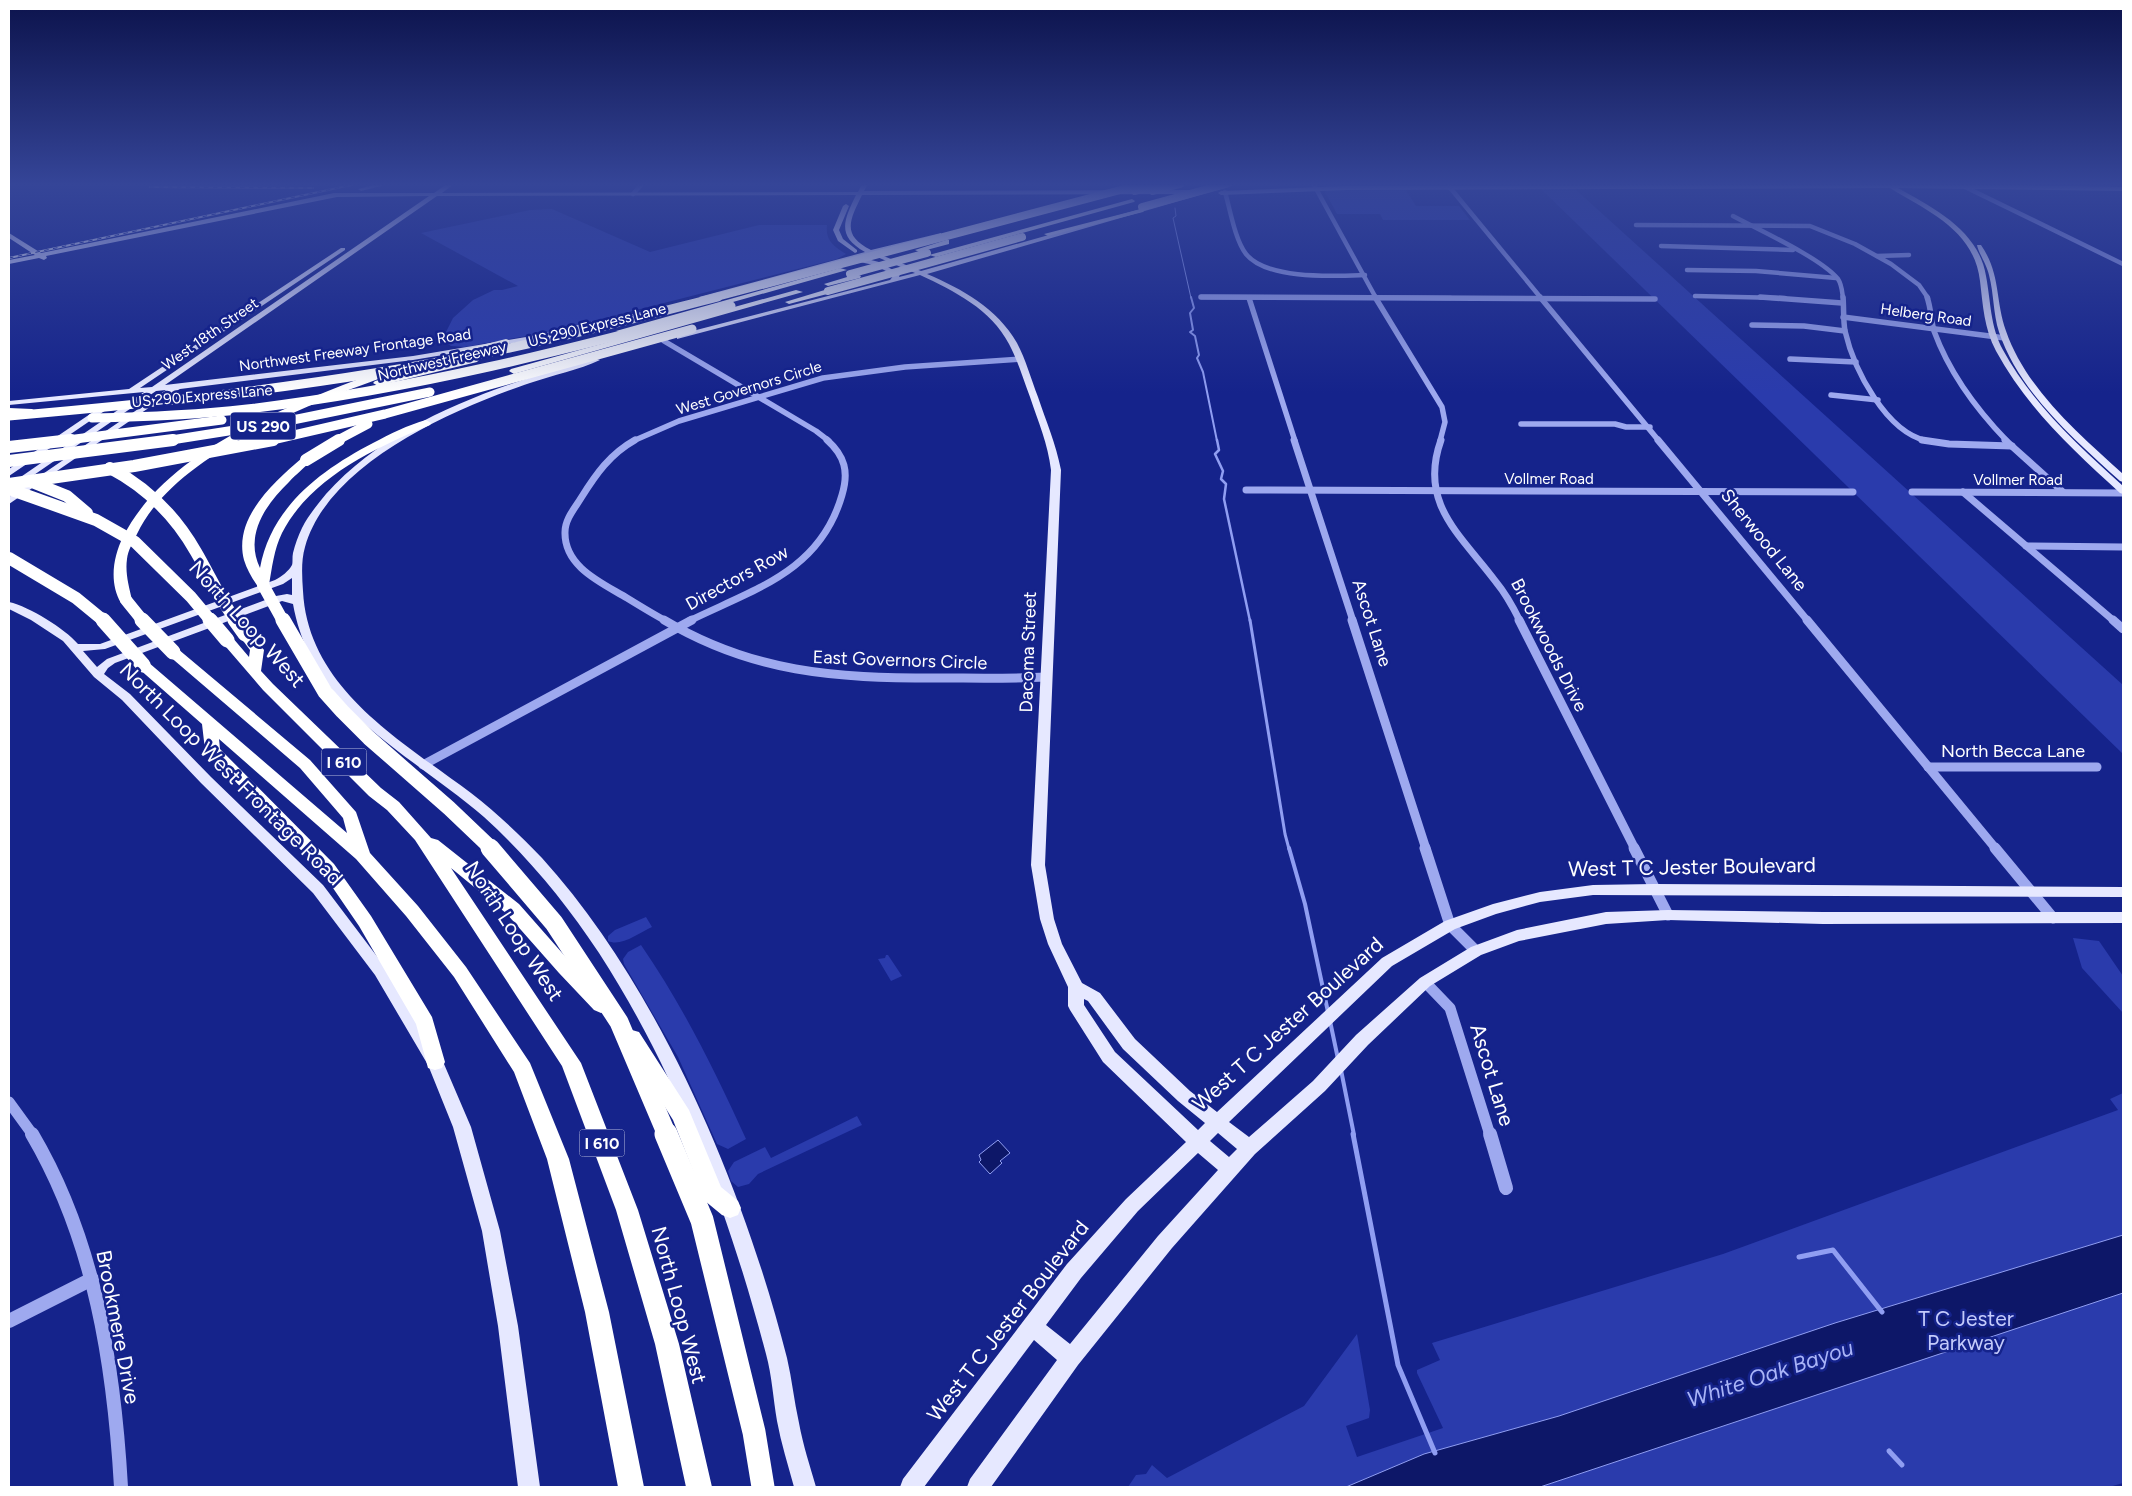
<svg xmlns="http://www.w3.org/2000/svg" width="2132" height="1496" viewBox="0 0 2132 1496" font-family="Figtree,sans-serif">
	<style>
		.green { fill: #2a3bac }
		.water { fill: #0d1768; stroke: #909ef2 }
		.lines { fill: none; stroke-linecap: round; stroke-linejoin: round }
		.stream-far5 { stroke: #909ef2; stroke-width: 1 }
		.stream-far4 { stroke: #909ef2; stroke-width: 2 }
		.stream-far3 { stroke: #909ef2; stroke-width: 2.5 }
		.stream-far2 { stroke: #909ef2; stroke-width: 3 }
		.stream-far1 { stroke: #909ef2; stroke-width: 4 }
		.stream { stroke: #909ef2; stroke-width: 5 }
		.minor-far5 { stroke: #9ea9ef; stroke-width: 4.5 }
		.minor-far4 { stroke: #9ea9ef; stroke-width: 5.5 }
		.minor-far3 { stroke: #9ea9ef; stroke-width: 7 }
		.minor-far2 { stroke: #9ea9ef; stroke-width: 9 }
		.minor-far1 { stroke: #9ea9ef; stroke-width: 11 }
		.minor { stroke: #9ea9ef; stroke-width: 14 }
		.major { fill: #e6e8ff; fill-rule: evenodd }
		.highway { fill: #fff; fill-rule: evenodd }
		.rail-casing { stroke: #fff; stroke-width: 2 }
		.rail { stroke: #15238b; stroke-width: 1; stroke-dasharray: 4.5; stroke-linecap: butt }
		.highway-bridge-far5 { stroke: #fff; stroke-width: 8 }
		.highway-bridge-far4 { stroke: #fff; stroke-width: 9 }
		.highway-bridge-far3 { stroke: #fff; stroke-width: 12 }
		.highway-bridge-far2 { stroke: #fff; stroke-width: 15 }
		.highway-bridge-far1 { stroke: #fff; stroke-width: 19 }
		.highway-bridge { stroke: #fff; stroke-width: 23 }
		.labels { text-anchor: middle; stroke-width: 5; stroke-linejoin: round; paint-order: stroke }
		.far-street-label { font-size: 15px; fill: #fff; stroke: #15238b }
		.shield { fill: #15238b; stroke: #b9bddc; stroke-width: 1 }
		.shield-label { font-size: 16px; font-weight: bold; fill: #fff }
		.street-label { font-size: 18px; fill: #fff; stroke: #15238b }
		.near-street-label { font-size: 21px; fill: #fff; stroke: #15238b }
		.near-park-label { font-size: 21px; fill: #c4cbfb; stroke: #15238b }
		.near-water-label { font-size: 22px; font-style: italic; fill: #a9b4f7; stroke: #15238b }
	</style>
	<rect width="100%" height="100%" fill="#15238b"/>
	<g class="green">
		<path d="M1405 189 1416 206H1459L1470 220H1383L1380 214H1337L1324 190Z"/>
		<path d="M1541 189H1575L2123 685V754Z"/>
		<path d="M552 209 650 252 759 225H827C825 240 834 247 846 254L837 259 550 332 464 347 451 346 442 340 453 318 473 300 494 290H502L518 286 421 233 530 210Z"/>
		<path d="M646 917 652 927C639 933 621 947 608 941V936L615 930Z"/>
		<path d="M2073 938 2099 941 2123 976V1013L2082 968Z"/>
		<path d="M641 945C683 1006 715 1071 746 1139L728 1149 717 1144 678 1057 624 964 623 959 628 952Z"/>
		<path d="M886 955H888L902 976 891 981 878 959 885 958Z"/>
		<path d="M2123 1093V1483L2109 1487H1128L1136 1475 1146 1474 1152 1465 1167 1478 1304 1406 1357 1334 1370 1410 1369 1418 1346 1426 1357 1457 1443 1428 1417 1373V1370L1440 1360 1432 1343 1723 1254 2118 1110 2110 1099Z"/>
		<path d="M857 1116 862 1125 758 1174 749 1184 738 1187 731 1181 728 1171 734 1162 765 1147 771 1158Z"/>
	</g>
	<g class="water">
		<path d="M998 1140 1010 1153 1000 1161 1002 1163 990 1174 979 1162 981 1160 979 1155Z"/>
		<path d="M2123 1235V1293L1540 1487H1346L1424 1454 1559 1416 1835 1323Z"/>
	</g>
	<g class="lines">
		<path class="stream-far5" d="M1175 208 1176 216 1173 218 1191 298"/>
		<path class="stream-far4" d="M1191 297 1194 308 1190 313 1193 330 1190 332 1195 336 1199 355 1197 358 1203 372 1217 441"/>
		<path class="stream-far3" d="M1217 440 1219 450 1215 454 1223 471 1221 479 1226 484 1224 499 1250 621"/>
		<path class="stream-far2" d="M1250 620 1285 834 1289 849"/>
		<g class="stream-far1">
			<path d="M1289 848 1305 904 1328 1012"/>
			<path d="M1330 1021 1338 1059"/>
			<path d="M1341 1070 1354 1135"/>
		</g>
		<g class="stream">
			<path d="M1353 1134 1398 1365 1435 1453"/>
			<path d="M1799 1257 1833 1250 1882 1312"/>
			<path d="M1889 1451 1902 1465"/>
		</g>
		<g class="minor-far5">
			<path d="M1447 184 1541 298"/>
			<path d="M1959 184 2123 264"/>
			<path d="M1314 185 1376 298"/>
			<path d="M1225 192C1230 209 1235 240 1246 254 1267 280 1334 276 1365 275"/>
			<path d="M633 194 642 184"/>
			<path d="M1733 216C1759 230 1821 258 1838 279 1842 285 1842 292 1843 298"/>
			<path d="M1636 225 1810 226 1855 244 1891 264 1919 285 1928 298"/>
			<path d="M1661 246 1793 250"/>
			<path d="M1877 256 1909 255"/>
			<path d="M1687 270 1756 271 1836 278"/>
			<path d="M1695 296 1785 298"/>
			<path d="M1201 297 1451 298"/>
		</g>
		<g class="minor-far4">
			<path d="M1201 297 1655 299"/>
			<path d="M1375 297 1442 407 1445 422 1440 441"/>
			<path d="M1540 297 1659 441"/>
			<path d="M1760 297 1842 303"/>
			<path d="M1843 297C1844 308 1843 320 1845 331 1854 370 1886 432 1927 441"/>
			<path d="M1927 297C1931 308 1931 320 1934 331 1949 372 1977 410 2007 441"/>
			<path d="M1249 298 1295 441"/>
			<path d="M1843 317 2005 338"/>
			<path d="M1752 325 1804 326 1845 331"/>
			<path d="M664 341 816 431 829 441"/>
			<path d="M1790 359 1856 362"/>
			<path d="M1831 395 1878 400"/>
			<path d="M1521 424H1615L1626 427H1650"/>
			<path d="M633 441 679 421 823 378 905 367 1020 359"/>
		</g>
		<g class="minor-far3">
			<path d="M635 440C610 454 596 474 581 498 575 508 565 519 565 532 564 567 602 583 627 598 640 606 653 614 666 621"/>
			<path d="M1294 440 1353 621"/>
			<path d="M1441 440C1418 504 1461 535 1496 582 1506 594 1513 607 1520 621"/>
			<path d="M1658 440 1808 621"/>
			<path d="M1922 440 1949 444 2012 446"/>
			<path d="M2005 440 2063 492"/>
			<path d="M1246 490 1853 492"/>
			<path d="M1912 492 2123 493"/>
			<path d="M1963 492 2114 621"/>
			<path d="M2026 546 2123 547"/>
			<path d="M689 621C754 589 820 572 842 495 849 472 845 456 827 440"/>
		</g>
		<g class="minor-far2">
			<path d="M664 620C753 673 835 678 936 678 972 678 1009 679 1046 677"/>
			<path d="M1352 620 1426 849"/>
			<path d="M1519 620 1635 849"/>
			<path d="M1807 620 1996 849"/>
			<path d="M2113 620 2123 629"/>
			<path d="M423 765 692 620"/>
			<path d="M1928 767H2097"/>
		</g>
		<g class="minor-far1">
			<path d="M1425 848 1450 925 1476 951"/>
			<path d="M1634 848 1668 915"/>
			<path d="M1995 848 2053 918"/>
			<path d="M1425 982 1450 1008 1490 1135"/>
			<path d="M9 1102 33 1135"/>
		</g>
		<g class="minor">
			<path d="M32 1134C95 1241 114 1365 121 1487"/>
			<path d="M1490 1134 1506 1188"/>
			<path d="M9 1321 92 1279"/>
		</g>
		<g class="major">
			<path d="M378 184H389L361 191 358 189Z"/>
			<path d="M447 184H454L442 193 858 192 862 184H868L864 191 1193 190 1196 192 1193 194 862 195C850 220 841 235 871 250L941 233V235L876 253 921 271 1229 184H1238L927 274C962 289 997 308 1017 343 1026 360 1031 379 1038 397 1046 421 1056 444 1061 470L1045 865 1054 919 1062 944 1082 983 1100 993 1135 1039 1190 1091 1217 1112 1382 958 1445 921 1493 904 1540 892 1593 885 1654 884 2123 887V897L1593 895 1540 902 1496 914 1455 929 1392 966 1229 1122 1249 1137 1313 1081 1356 1035 1420 978 1471 947 1517 930 1606 912 1668 910 1823 912H2123V923L1823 924 1668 920 1606 924 1519 941 1481 955 1430 986 1368 1045 1325 1091 1255 1154 1172 1248 1078 1365 991 1487H967L970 1479 1057 1360 1034 1340 924 1487H900L903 1479 1067 1264 1126 1199 1186 1142 1103 1062 1070 1010 1068 1006V987L1048 944 1040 919 1031 865 1051 470C1048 444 1038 421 1030 397 1023 379 1018 361 1009 344 991 309 954 291 920 275L677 339V335L890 280 894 275 874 265 850 260 702 299 699 297 865 252C836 236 844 220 856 195L437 196 165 385 413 356 526 337 629 313 633 315 526 341 413 360 180 389 166 396 9 504V497L166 390 156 391 15 488 10 485 12 483 144 392 9 405V401L129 389 341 248H345V250L140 388 152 387 429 196 337 197 46 256 47 258 44 260 39 258 9 264V260L35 255 9 238V233L41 253 334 193H434ZM870 254 915 273 899 277 900 274 879 262 859 257ZM1084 999 1088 1001 1123 1049 1178 1101 1205 1123 1198 1130 1115 1052 1084 1005ZM1218 1133 1237 1149 1229 1157 1210 1141ZM1198 1153 1218 1170 1158 1236 1070 1344 1046 1325 1081 1278 1138 1211Z"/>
			<path d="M1963 184 2123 187V191L1898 188C1934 208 1979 231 1986 276 1991 302 1990 326 2003 350 2033 405 2078 445 2123 486V494L2120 493C2073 450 2027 408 1996 351 1984 328 1983 306 1980 281 1974 230 1929 212 1890 188L1347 190 1221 195 1218 193 1221 191 1347 186Z"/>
			<path d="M846 204 849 206 839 230 843 239 857 250V252L855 253 838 241 833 230 843 206Z"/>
			<path d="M1977 245H1981C2001 274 1995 300 2006 331 2026 389 2079 434 2123 474V482L2120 481C2074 439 2019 392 1999 332 1993 313 1994 294 1989 275 1987 265 1978 252 1977 245Z"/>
			<path d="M593 358 600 360C579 370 553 375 530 383 455 408 328 463 305 547 301 561 302 576 303 591 308 689 402 741 471 793 497 813 520 835 542 858 660 988 744 1189 787 1358 792 1379 794 1401 799 1423 803 1445 810 1466 816 1487H794C788 1465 781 1443 777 1421 773 1398 772 1376 766 1354 729 1214 678 1075 599 953 566 903 528 857 484 817 410 753 312 711 293 604L282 601 115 663 108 668 104 674 130 694 211 777 323 885 385 967 441 1057 471 1127 500 1231 518 1326 540 1487H518L498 1326 482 1231 453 1127 428 1065 375 975 313 893 201 783 122 700 94 677 63 641 31 620 9 609V602C30 607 64 628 78 644H100L275 580C281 577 289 571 292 565 293 562 292 557 293 553 295 545 298 536 302 528 308 516 317 505 326 494 394 418 499 386 593 358ZM292 578V595L287 594 276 596 107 659 97 667 83 651 105 649 283 584Z"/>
			<path d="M99 408 106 410 9 476V469Z"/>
		</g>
		<g class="highway">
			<path d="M1132 199 1135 201 1134 202 936 257 929 255Z"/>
			<path d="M1141 209 1144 211 1143 212 1048 236 1044 234Z"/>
			<path d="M946 240H949V244L919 252 915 250Z"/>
			<path d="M840 268 847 270 623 333 616 331Z"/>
			<path d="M857 274 861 276 860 278 828 286 824 284Z"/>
			<path d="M828 289H831V293L789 304 785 302Z"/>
			<path d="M796 290 803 292 517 373 514 374 509 371 511 369Z"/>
			<path d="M506 339 509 340V344L457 357 452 354 454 352Z"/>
			<path d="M474 357 479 360 477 362 378 386 373 383 375 381Z"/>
			<path d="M389 369 394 372 392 374C312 403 175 453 137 534 133 542 128 550 127 559 125 573 129 587 132 600L131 603H121C109 583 113 557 123 537 160 463 254 420 328 391 348 383 368 375 389 369Z"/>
			<path d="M9 408 32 409 37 412 32 415 9 414Z"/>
			<path d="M426 420 431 423 430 425C375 448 310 478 282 533 274 549 272 568 269 585L263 589 259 588C253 580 247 570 244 560 233 518 274 482 302 458L306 457 311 460C305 468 296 474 289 482 266 504 244 535 260 568 271 507 321 470 373 443 390 434 408 425 426 420Z"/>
			<path d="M245 630 250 631 264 650 261 671 273 684 381 788 399 802 431 838 438 840 519 904 571 963 608 1000 610 1005 608 1010 601 1013 594 1010 559 973 507 914 451 868 581 1063 638 1210 679 1344 712 1487H686L655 1344 616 1210 562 1066 415 840 387 810 369 796 263 690 220 640 227 636 232 637 249 657 250 650 238 634Z"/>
			<path d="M173 648 178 649 310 760 356 812 370 853 418 906 466 967 530 1063 569 1159 609 1312 644 1487H618L585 1312 547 1159 514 1072 454 977 406 916 356 859 219 739 220 749 334 864 371 916 432 1017 445 1062 442 1068 435 1070 428 1068 416 1024 359 926 322 872 208 753 205 750 202 724 138 668 136 665 138 662H148L347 833 343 818 300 768 168 655 166 652Z"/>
			<path d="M632 1030 639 1032 689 1110 721 1187 738 1201 741 1208 738 1215 730 1218 722 1215 705 1201 673 1120 622 1038 625 1032Z"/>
		</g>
		<defs>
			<g id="rail">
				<path d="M150 187 313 188"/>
				<path d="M9 258 356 184"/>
			</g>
		</defs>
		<use href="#rail" class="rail-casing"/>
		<use href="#rail" class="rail"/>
		<g class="highway-bridge-far5">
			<path d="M1135 191 1162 184"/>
			<path d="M1153 191 1180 184"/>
			<path d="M1142 207 1226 184"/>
			<path d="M850 274 927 253"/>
			<path d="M828 291 1022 237"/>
			<path d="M713 298 1143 184"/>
		</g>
		<g class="highway-bridge-far4">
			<path d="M9 416C172 402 334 384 495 351 570 336 644 316 718 297"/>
			<path d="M92 418C144 417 195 415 247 409 411 390 571 349 731 306"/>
			<path d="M60 441 222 420"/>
			<path d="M165 441 273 424 430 392"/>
			<path d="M268 441 385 414 692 329"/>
			<path d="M336 441 368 424"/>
		</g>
		<g class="highway-bridge-far3">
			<path d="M9 447 71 440"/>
			<path d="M306 460 339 440"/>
			<path d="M9 461 173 440"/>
			<path d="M110 468C148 488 175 515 196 552 210 576 220 599 236 621"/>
			<path d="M32 482 67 496 87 513"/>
			<path d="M9 484 134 466 273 440"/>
			<path d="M9 489 96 520 135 542 191 597 211 621"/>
			<path d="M9 558 76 598 104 621"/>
			<path d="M263 585 283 621"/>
			<path d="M126 600 143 621"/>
		</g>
		<g class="highway-bridge-far2">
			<path d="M103 620 143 665"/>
			<path d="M142 620 173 652"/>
			<path d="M210 620 227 640"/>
			<path d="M235 620 245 634"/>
			<path d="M283 620 325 692 342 711 369 738 449 808 492 849"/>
		</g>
		<path class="highway-bridge-far1" d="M490 848 554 923 619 1022 667 1135"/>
		<path class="highway-bridge" d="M666 1134 702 1220 754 1432 763 1487"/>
	</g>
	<linearGradient id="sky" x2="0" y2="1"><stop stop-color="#0c134c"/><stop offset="0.47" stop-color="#354598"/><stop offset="1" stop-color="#354598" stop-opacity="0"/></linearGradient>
	<rect width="2132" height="393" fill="url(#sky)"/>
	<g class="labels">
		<g class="far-street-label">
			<text transform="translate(1926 315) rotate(8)" y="5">Helberg Road</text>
			<text transform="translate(597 325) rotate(-14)" y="5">US 290 Express Lane</text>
			<text transform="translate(210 334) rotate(-35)" y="5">West 18th Street</text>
			<text transform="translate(355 350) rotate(-8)" y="5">Northwest Freeway Frontage Road</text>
			<text transform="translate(442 361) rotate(-13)" y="5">Northwest Freeway</text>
			<text transform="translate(749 388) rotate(-17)" y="5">West Governors Circle</text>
			<text transform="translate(202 396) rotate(-5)" y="5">US 290 Express Lane</text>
			<text x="1549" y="484">Vollmer Road</text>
			<text x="2018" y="485">Vollmer Road</text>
		</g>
		<g class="shield">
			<rect x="230.5" y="412.5" width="65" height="27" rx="4"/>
			<rect x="321.5" y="748.5" width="45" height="27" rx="4"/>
			<rect x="579.5" y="1129.5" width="45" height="27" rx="4"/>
		</g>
		<g class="shield-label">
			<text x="263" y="432">US 290</text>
			<text x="344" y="768">I 610</text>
			<text x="602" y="1149">I 610</text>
		</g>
		<g class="street-label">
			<text transform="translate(1764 540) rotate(51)" y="6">Sherwood Lane</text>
			<text transform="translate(737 578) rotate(-29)" y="6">Directors Row</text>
			<text transform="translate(1372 623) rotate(72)" y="6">Ascot Lane</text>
			<text transform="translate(1549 645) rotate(63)" y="6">Brookwoods Drive</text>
			<text transform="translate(1028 652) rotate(-88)" y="6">Dacoma Street</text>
			<text transform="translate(900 660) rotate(2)" y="6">East Governors Circle</text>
			<text x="2013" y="757">North Becca Lane</text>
		</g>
		<g class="near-street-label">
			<text transform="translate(247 624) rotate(48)" y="7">North Loop West</text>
			<text transform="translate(231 774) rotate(45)" y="7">North Loop West Frontage Road</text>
			<text transform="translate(1692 867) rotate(-1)" y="7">West T C Jester Boulevard</text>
			<text transform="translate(514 931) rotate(57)" y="7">North Loop West</text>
			<text transform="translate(1288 1024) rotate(-42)" y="7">West T C Jester Boulevard</text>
			<text transform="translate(1492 1075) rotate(73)" y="7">Ascot Lane</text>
			<text transform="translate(679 1305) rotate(75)" y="7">North Loop West</text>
			<text transform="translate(1008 1321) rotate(-52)" y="7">West T C Jester Boulevard</text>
			<text transform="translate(118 1327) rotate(79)" y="7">Brookmere Drive</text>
		</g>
		<g class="near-park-label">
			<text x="1966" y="1326">T C Jester<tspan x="1966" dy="24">Parkway</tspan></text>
		</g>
		<g class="near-water-label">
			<text transform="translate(1770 1373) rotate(-18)" y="8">White Oak Bayou</text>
		</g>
	</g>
	<rect width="2132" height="1496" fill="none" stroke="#ffffff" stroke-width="20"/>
</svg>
